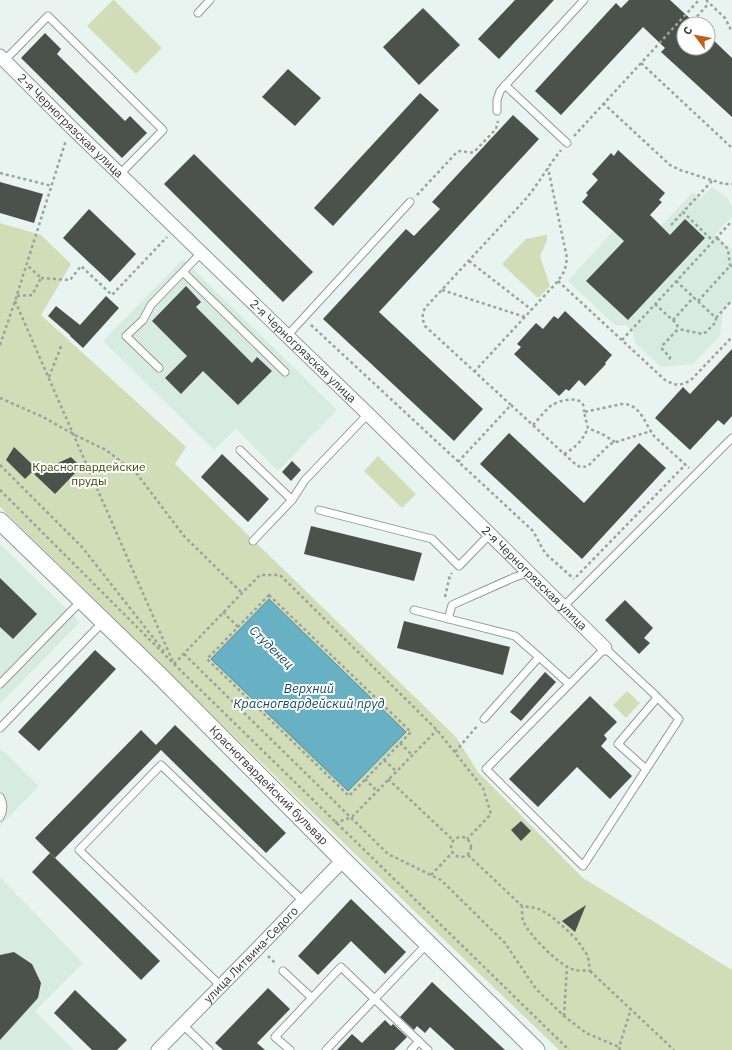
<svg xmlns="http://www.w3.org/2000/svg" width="732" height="1050" viewBox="0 0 732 1050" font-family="'IBM Plex Sans',sans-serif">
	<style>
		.built { fill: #d8ebe3 }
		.green { fill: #d0ddb6 }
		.water { fill: #68b0c3; stroke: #588c99 }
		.building { fill: #4b524c }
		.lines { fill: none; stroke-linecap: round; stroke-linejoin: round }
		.service-casing { stroke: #8f9a95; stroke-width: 9 }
		.minor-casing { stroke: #8f9a95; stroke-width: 15 }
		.tertiary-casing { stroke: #8f9a95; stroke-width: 19 }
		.path { stroke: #9aa29f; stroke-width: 2.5; stroke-dasharray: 3 3; stroke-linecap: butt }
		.service { stroke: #fff; stroke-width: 7 }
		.minor { stroke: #fff; stroke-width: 13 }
		.tertiary { stroke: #fff; stroke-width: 17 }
		.labels { text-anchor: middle; stroke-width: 4; stroke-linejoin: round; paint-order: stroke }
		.street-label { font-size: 12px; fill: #343837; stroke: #fff }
		.park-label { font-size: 12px; fill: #3b4a0c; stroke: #fff }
		.water-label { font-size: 13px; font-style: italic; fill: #114f5d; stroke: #fff }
	</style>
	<rect width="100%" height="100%" fill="#e9f4f0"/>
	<g class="built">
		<path d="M712 187 727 197 732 207V216L715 235 730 249 732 247V302L723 311 720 336 693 364 661 367 636 344 634 340V334L631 330 626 325 620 326 615 325 568 281 613 231 626 243 655 220 661 226 693 192 700 199Z"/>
		<path d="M183 259 337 410 278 471 236 429 214 450 103 341Z"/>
		<path d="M0 544 80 622 0 704Z"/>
		<path d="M0 748 39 786 0 826Z"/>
		<path d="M0 877 83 963 35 1011 74 1050H0Z"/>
	</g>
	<g class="green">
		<path d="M113 0H114L162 48 136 74 87 26Z"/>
		<path d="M0 223 41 235 71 264 41 315 186 447 175 464 456 737 478 772 583 878 732 970V1050H559L351 850 0 507Z"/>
		<path d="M546 235 547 236V240L540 256 550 286 538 298 502 264 526 239Z"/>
		<path d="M378 456 416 494 402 508 364 471Z"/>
		<path d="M627 691 640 703 626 718 613 705Z"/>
	</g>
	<path class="water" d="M269 599 406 732 348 791 211 659Z"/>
	<g class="building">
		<path d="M515 0H554L499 59 478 39Z"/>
		<path d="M629 0H670L696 24H684V48H708V35L732 58V117L661 52 665 48 643 27 561 115 535 91 616 3 621 8Z"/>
		<path d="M423 8 460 45 419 85 383 47Z"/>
		<path d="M45 33 61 49 57 54 125 121 130 116 147 133 122 158 21 58Z"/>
		<path d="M288 69 321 98 295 126 262 97Z"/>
		<path d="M420 93 439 110 333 226 314 208Z"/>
		<path d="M513 115 539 139 379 312 483 409 454 441 323 319 406 229 414 236 440 209 432 202Z"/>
		<path d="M618 150 665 193 659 200 662 202 650 215 670 235 685 219 705 238 628 320 586 281 624 241 582 202 588 195 586 193 598 180 592 174 611 153 614 156Z"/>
		<path d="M194 154 313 272 283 302 164 184Z"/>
		<path d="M0 182 43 194 34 223 0 213Z"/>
		<path d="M89 209 136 254 110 282 63 238Z"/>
		<path d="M186 286 201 302 196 307 252 363 257 357 272 371 238 405 203 371 181 394 165 378 187 356 152 321Z"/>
		<path d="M106 296 119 308 83 348 70 336V335L48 316 56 306 80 325Z"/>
		<path d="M565 311 612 355 605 363 606 364 585 386 579 380 569 391 566 389 559 396 514 354 521 347 517 344 536 323 543 329 554 316 558 319Z"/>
		<path d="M732 349V416L724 425 718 420 690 450 655 418 683 387 690 394Z"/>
		<path d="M509 433 584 503 639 443 666 468 582 559 480 464Z"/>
		<path d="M14 447 36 468 25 479 6 460Z"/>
		<path d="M222 454 269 499 248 522 201 477Z"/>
		<path d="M71 457 81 467 55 494 34 474Z"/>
		<path d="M292 461 301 470 291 481 282 472Z"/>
		<path d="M311 526 422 553 414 581 304 554Z"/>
		<path d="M0 578 37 614 13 639 0 627Z"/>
		<path d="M625 600 653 628 644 638 650 643 639 654 605 620Z"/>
		<path d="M404 621 510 647 503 675 397 648Z"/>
		<path d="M95 650 116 669 39 751 18 732Z"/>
		<path d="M545 672 556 682 521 721 510 712Z"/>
		<path d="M590 696 617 722 604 735 607 739 601 746 632 776 610 799 577 767 538 807 509 779Z"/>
		<path d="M175 725 286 833 266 853 161 750 55 858 35 838 141 730 156 745Z"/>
		<path d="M521 821 531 831 521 841 511 830Z"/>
		<path d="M50 853 160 961 141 980 32 872Z"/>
		<path d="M351 899 406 952 385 974 351 941 318 975 298 956Z"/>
		<path d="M586 905 575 932 562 921Z"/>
		<path d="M14 952 32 964 41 983 38 998 0 1040V955Z"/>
		<path d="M432 982 505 1050H455L430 1027 425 1033 417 1026 414 1030 400 1017Z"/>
		<path d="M268 988 290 1009 257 1043 265 1050H223L215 1043Z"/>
		<path d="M75 990 127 1040 117 1050H92L54 1013Z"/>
		<path d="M385 1020 391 1026 393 1024 407 1037 394 1050H337L352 1034 362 1043Z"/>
	</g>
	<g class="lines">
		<defs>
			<g id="service">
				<path d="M198 13 210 0"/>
				<path d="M4 61 48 16 163 130 120 174"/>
				<path d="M505 85 567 143"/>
				<path d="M497 111V100L500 91 584 0"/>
				<path d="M183 272 285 372"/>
				<path d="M287 336 410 202"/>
				<path d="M159 368 126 336 143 320 151 305 201 253"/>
				<path d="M240 450 292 500"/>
				<path d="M319 510 432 539 459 566 489 535"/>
				<path d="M253 541 292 500 305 480 368 414"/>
				<path d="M563 607 732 438"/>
				<path d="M414 610 515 636 539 657"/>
				<path d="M448 619 452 605 515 577 528 573"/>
				<path d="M605 648 653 693 679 719 583 866 486 769Z"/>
				<path d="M0 684 82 600"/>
				<path d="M484 719 539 657 569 684"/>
				<path d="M0 728 103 622"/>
				<path d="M646 769 618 744 657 698"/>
				<path d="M0 797C4 804 4 810 0 817"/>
				<path d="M283 971 312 998"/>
				<path d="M221 986 79 850 161 765 303 901"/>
				<path d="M183 1025 209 1050"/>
				<path d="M290 1050 275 1037 341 967 428 1050"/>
				<path d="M326 1050 428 943"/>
				<path d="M411 1050 419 1041"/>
			</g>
			<g id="minor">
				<path id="s1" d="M0 56 71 127 368 414 605 648"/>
				<path id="s2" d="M158 1050 258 948 343 860"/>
			</g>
			<g id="tertiary">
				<path id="s3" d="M0 521 161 677 343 860 536 1050"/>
			</g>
		</defs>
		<use href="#service" class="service-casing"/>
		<use href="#minor" class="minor-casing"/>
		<use href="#tertiary" class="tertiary-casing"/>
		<g class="path">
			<path d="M706 0 725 18 732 32"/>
			<path d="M693 21 709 3"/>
			<path d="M641 63 732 148"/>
			<path d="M603 103 670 165 680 170 724 184H732"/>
			<path d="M574 136 699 0"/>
			<path d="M0 173 52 186"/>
			<path d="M712 181 683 212 713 241"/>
			<path d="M417 195 457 152C463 149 467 154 474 152L496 129 498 121"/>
			<path d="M671 225 683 212"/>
			<path d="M717 238 728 249 730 266"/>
			<path d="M469 261 532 310"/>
			<path d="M41 278 70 280 81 266 112 295 167 237"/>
			<path d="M558 281 665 380 673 384 679 385 690 381 732 337"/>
			<path d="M676 281 716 318V322L706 332 703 334 678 329"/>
			<path d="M442 290 525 317"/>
			<path d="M17 296 32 295 41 278 28 266"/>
			<path d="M15 301 173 662"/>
			<path d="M698 301 730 266H732"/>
			<path d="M655 304 677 324 678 329 662 346V349L670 357 669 362"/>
			<path d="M716 318 732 300"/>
			<path d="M673 320 694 297"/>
			<path d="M311 325 532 530C538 538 540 546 546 554L574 579"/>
			<path d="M622 340 732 221"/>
			<path d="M0 345 15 301 66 140"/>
			<path d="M474 372 558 281 565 270 567 258 548 168"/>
			<path d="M49 377 62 344"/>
			<path d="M0 398 43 417 75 435 106 450 137 474 184 536 242 593"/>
			<path d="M511 405 574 463C579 467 581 468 588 466L610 444 651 431"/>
			<path d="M533 425C539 419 545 410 552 405 559 401 575 396 582 403 584 405 584 409 584 412"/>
			<path d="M615 442 602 434 588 428 584 412 622 404C640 403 645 424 654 436L689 468"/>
			<path d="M564 454C575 448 583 440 588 428"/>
			<path d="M458 462 511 405 425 326C422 319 422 314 425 308L524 201C538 185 548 166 561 150"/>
			<path d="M0 465 82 547 166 654"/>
			<path d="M0 490 174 664 569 1050"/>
			<path d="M576 577 686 464"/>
			<path d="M269 595 411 732 349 796 207 659Z"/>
			<path d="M445 597 450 575 452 573"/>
			<path d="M223 612 238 627"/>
			<path d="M184 654 388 854 441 880 505 943 536 989 564 1016 586 1033 619 1047"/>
			<path d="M174 664 242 593 260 575H280L437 730 483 788 491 814 467 839"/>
			<path d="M400 743 412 755"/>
			<path d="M455 752 478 725"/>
			<path d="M384 760 396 771"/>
			<path d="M365 779 377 791"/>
			<path d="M388 779 453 840"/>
			<path d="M335 823 352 817 437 730"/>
			<circle cx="461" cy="847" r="10"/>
			<path d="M468 855 522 906 537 908 551 916 566 929 577 940 588 956 590 971C586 970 580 971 575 970 559 966 530 936 523 921 522 917 522 911 522 906"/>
			<path d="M431 875 452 853"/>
			<path d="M268 956 276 964"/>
			<path d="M590 971 674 1050"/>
			<path d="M564 1016 567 966"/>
			<path d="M620 1050 619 1047 631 1009"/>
		</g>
		<use href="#service" class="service"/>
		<use href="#minor" class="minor"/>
		<use href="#tertiary" class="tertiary"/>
	</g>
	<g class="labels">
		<g class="street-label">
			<text dy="4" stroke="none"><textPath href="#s1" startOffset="99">2-я Черногрязская улица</textPath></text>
			<text dy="4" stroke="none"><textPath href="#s1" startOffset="423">2-я Черногрязская улица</textPath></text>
			<text dy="4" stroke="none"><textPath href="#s1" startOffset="747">2-я Черногрязская улица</textPath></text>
			<text dy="4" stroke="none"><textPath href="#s3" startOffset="377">Красногвардейский бульвар</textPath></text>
			<text dy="4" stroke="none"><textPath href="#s2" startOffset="133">улица Литвина-Седого</textPath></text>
		</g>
		<g class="park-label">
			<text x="89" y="471">Красногвардейские<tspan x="89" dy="14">пруды</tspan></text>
		</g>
		<g class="water-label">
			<text transform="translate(272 647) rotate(44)" y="5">Студенец</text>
			<text x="309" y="693">Верхний<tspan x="309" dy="15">Красногвардейский пруд</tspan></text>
		</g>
	</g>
	<g transform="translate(696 36) rotate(302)"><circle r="19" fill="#ffffff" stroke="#aeafaf"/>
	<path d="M0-3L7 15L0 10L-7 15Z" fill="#bf6118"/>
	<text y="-6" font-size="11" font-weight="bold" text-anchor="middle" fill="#343837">С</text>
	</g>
</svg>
